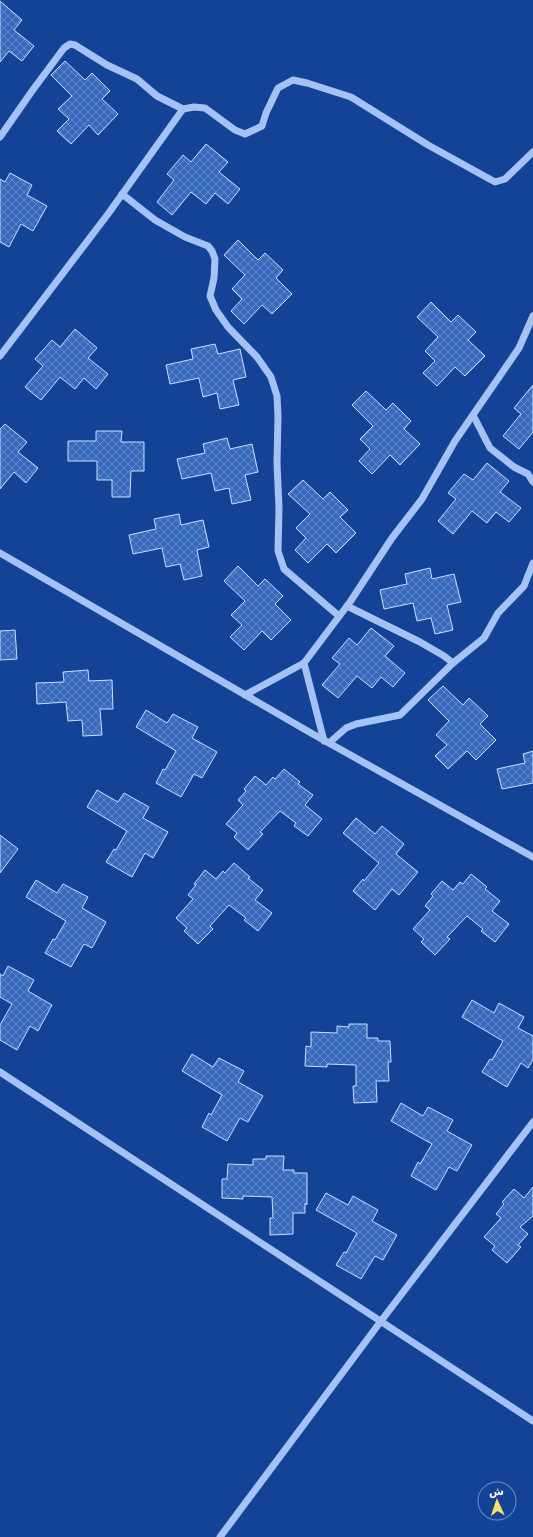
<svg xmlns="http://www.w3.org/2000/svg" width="533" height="1537" viewBox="0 0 533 1537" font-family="'DejaVu Sans','Noto Sans Arabic',sans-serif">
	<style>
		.building { fill: url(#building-cross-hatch); stroke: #ccdffd }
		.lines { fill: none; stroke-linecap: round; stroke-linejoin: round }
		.minor { stroke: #a4c2f3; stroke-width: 7 }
	</style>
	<defs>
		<pattern id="building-cross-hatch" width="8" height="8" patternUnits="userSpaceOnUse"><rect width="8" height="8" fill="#376abd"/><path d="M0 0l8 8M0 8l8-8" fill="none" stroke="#5f88ca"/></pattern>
	</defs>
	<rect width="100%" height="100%" fill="#134397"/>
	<g class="building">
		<path d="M0 1 22 20 14 30 34 46 22 61 9 51 0 62Z"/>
		<path d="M65 61 85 80 92 73 110 91 102 99 118 114 98 135 89 125 71 144 57 131 69 119 58 109 72 96 51 75Z"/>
		<path d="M206 144 228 162 219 172 240 189 228 204 215 193 206 204 191 192 172 215 157 202 174 180 167 174 183 155 191 162Z"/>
		<path d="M10 173 32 185 27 195 47 206 33 231 21 224 9 247 0 242V179L5 182Z"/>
		<path d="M238 240 258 260 265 253 283 270 276 278 292 294 272 314 262 305 244 324 231 311 242 299 232 289 245 275 224 255Z"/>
		<path d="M431 302 451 322 458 315 476 332 468 340 485 356 465 376 455 367 437 386 423 373 435 361 425 351 438 337 417 317Z"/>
		<path d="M75 329 97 348 88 358 108 374 96 389 84 378 75 389 60 377 41 400 25 387 43 366 35 359 52 340 60 347Z"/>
		<path d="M215 344 218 354 240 349 246 377 233 380 239 405 220 409 217 393 203 397 199 378 170 384 166 365 193 359 191 349Z"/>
		<path d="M533 385V432L519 449 503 436 521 414 514 408Z"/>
		<path d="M366 391 386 410 393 403 411 421 404 429 420 444 400 465 390 455 372 474 359 461 370 449 360 439 373 426 352 405Z"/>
		<path d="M5 424 27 442 18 452 38 468 26 483 14 472 0 489V429Z"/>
		<path d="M96 431H122L121 442H144V471H131L130 497H112V480H97V461H68V441H96Z"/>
		<path d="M227 438 230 449 252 444 258 472 245 475 251 500 232 504 229 488 215 491 211 473 182 479 177 459 205 453 203 444Z"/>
		<path d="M487 463 509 481 500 492 521 508 509 522 496 512 487 523 472 511 453 534 438 521 456 499 448 493 464 474 473 480Z"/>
		<path d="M303 480 323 499 330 492 348 510 340 517 356 533 336 553 327 544 308 563 295 550 306 538 296 528 310 514 288 494Z"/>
		<path d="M179 514 181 525 203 520 209 547 197 550 202 576 184 580 180 564 166 567 162 548 133 554 129 535 156 529 154 519Z"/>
		<path d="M238 566 258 586 265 579 283 596 275 604 291 620 271 640 262 631 244 650 230 637 242 625 231 615 245 601 224 581Z"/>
		<path d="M430 568 432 579 454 574 461 602 447 605 453 630 435 634 431 618 417 621 413 603 384 609 380 590 407 584 405 574Z"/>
		<path d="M371 628 394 646 385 656 405 673 393 687 381 677 372 688 357 676 338 698 322 685 340 664 332 658 349 638 357 645Z"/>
		<path d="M15 630 17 659 0 660V631Z"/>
		<path d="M88 670 89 681 112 680 113 709H100L102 735 83 736 82 720 68 721 66 702 37 704 36 683 64 682 63 672Z"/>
		<path d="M443 686 463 705 469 698 488 716 480 724 496 740 476 760 467 751 448 769 435 756 447 745 436 735 449 721 428 700Z"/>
		<path d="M146 710 167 723 173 714 198 727 192 738 217 752 202 778 194 774 181 797 156 783 163 769 165 770 176 751 136 727Z"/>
		<path d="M533 751V783L502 789 497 769 525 763 523 754Z"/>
		<path d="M284 769 300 782 298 784 313 795 305 805 322 819 308 836 294 826 296 823 280 811 260 832 263 834 248 850 234 837 237 833 226 824 243 805 238 800 246 791 244 789 255 776 266 785 273 777 275 779Z"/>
		<path d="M97 790 118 802 124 793 149 807 143 818 168 832 153 858 145 853 132 877 106 862 114 849 116 850 127 831 87 807Z"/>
		<path d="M356 818 375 834 382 826 404 844 396 854 418 872 399 895 392 889 375 910 353 891 363 879 364 881 379 863 343 833Z"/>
		<path d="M0 835 18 849 0 873Z"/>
		<path d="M234 863 250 877 248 878 263 890 255 900 272 913 258 931 244 920 246 918 229 905 210 926 213 929 198 944 184 931 187 928 176 918 193 899 188 895 196 885 194 884 205 870 216 879 223 871 225 873Z"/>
		<path d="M471 874 487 887 485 889 500 901 492 911 509 924 495 942 481 931 483 929 467 916 447 937 450 939 435 955 421 942 424 939 413 929 430 910 425 906 433 896 431 894 442 881 453 890 460 882 463 884Z"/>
		<path d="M36 880 57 893 63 884 88 897 82 908 106 922 92 948 84 944 71 967 45 953 53 939 55 940 66 921 26 897Z"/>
		<path d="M8 966 34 980 28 991 52 1005 38 1031 30 1026 17 1050 0 1040V1025L12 1004 0 997V974L3 976Z"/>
		<path d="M472 1000 494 1013 499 1003 524 1017 518 1028 533 1036V1060L528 1068 521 1063 507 1087 482 1072 490 1059 492 1060 503 1041 462 1017Z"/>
		<path d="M349 1024H367V1038H378V1041H390L391 1062H388L389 1081H376L377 1102 354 1103 353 1086H356V1065L327 1064V1067L305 1066 306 1046 311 1047V1032L337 1033V1026L349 1027Z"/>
		<path d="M192 1054 213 1067 219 1058 244 1071 238 1082 263 1096 248 1122 240 1118 227 1141 202 1127 209 1113 211 1115 222 1095 182 1071Z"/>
		<path d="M401 1103 423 1116 428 1107 453 1120 447 1131 472 1145 457 1171 449 1167 436 1190 411 1176 418 1162 420 1164 432 1144 391 1121Z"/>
		<path d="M266 1156H284L283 1170H294V1173H307V1205L305 1203V1213H293V1234L270 1235V1218H273L272 1197 243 1196V1199L222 1198V1179H227L228 1164 253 1165V1159H266Z"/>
		<path d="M533 1187V1216L520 1227 528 1234 518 1245 521 1247 507 1263 492 1250 495 1246 484 1237 501 1218 496 1214 504 1204 502 1202 514 1189 524 1198Z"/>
		<path d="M326 1193 348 1205 353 1196 378 1210 372 1221 397 1235 383 1260 375 1256 361 1279 336 1265 344 1252 346 1253 357 1233 316 1210Z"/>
	</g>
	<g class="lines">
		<g class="minor">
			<path d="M0 137 32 91 64 48 70 44 75 45 107 65 137 79 157 96 183 109"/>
			<path d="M122 194 155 220 185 237 208 246 212 251 215 259 214 278 210 296 216 310 228 327 257 357 271 377 277 396 278 416 277 463 279 508 278 551 284 569 339 616"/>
			<path d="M0 356 108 214 183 109 194 107 205 108 235 130 245 134 262 126 266 113 278 88 293 80 307 83 351 97 428 145 495 182 505 179 533 152"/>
			<path d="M473 415 490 448 514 467 528 474 533 482"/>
			<path d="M0 553 311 733 533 857"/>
			<path d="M304 663 324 741"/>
			<path d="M453 663 484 638 498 613 524 586 533 563"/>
			<path d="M245 695 304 663 350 602 392 538 422 499 455 441 519 348 533 316"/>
			<path d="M329 743 346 728 356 724 400 715 453 663 444 656 420 642 347 606"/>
			<path d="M0 1072 533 1421"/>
			<path d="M220 1537 381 1321 533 1122"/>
		</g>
	</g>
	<g transform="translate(497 1501) rotate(357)"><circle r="19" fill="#134397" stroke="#718ec1"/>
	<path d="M0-3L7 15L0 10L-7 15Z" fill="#ffde66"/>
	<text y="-6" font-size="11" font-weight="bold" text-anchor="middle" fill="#ffffff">ش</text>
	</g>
</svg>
